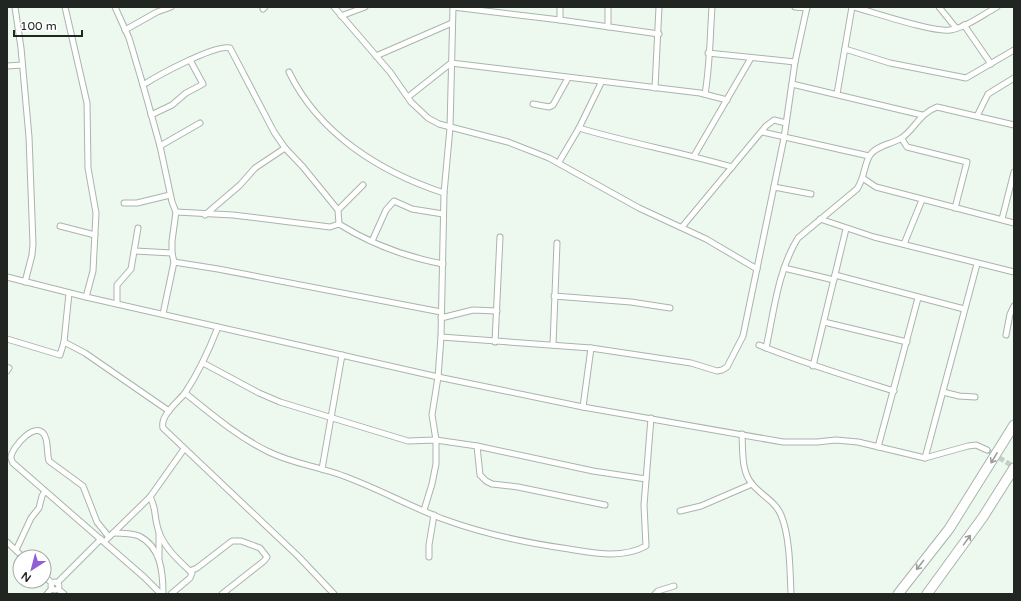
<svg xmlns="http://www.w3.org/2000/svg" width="1021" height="601" viewBox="0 0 1021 601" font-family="'Varela Round',sans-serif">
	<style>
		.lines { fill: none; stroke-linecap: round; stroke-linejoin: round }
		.minor-tunnel { stroke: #c4cfc5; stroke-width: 5; stroke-dasharray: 5 2.5; stroke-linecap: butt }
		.minor-casing { stroke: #a9b5aa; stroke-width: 7 }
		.motorway-casing { stroke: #a9b5aa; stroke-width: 11 }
		.minor { stroke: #fff; stroke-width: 5 }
		.motorway { stroke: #fff; stroke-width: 9 }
		.oneway { stroke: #9b9d9c }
	</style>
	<rect width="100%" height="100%" fill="#edf9ee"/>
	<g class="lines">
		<path class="minor-tunnel" d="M987 450 1014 467"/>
		<defs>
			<g id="minor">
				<path d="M15 7 21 48 29 137 33 244 32 255 25 282"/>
				<path d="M65 7 87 103 88 168 96 213 93 271 86 297"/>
				<path d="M115 7 129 38 143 85 160 146 172 202 176 212 172 241V253L174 262 163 314"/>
				<path d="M334 7 390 72 411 102 428 118 439 124 508 142 549 158 639 208 706 239 757 269"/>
				<path d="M453 7 560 20 659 34"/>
				<path d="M795 7 807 8"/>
				<path d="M854 7C873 12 934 33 950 30 967 27 982 15 997 7"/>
				<path d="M939 7 956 28"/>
				<path d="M263 9 265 7"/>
				<path d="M341 16 365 7"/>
				<path d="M560 20V7"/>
				<path d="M964 25 991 64"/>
				<path d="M608 27V7"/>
				<path d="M125 30 157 12 171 7"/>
				<path d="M845 49 890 63 966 78 1014 50"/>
				<path d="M708 53 795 62"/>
				<path d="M376 56 452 23"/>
				<path d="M7 66 22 65"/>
				<path d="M289 72C319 134 380 172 444 193"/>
				<path d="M792 84 922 115"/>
				<path d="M143 85C157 76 215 44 230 48L274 132 285 148 303 167 338 210 339 224"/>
				<path d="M655 88 659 7"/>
				<path d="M705 94C710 65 710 36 712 7"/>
				<path d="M837 94 852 7"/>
				<path d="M408 97 451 63 700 93 727 100"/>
				<path d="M533 104 549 107 553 105 568 78"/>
				<path d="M151 115 172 105 186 93 203 84 190 60"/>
				<path d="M977 116 988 94 1014 78"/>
				<path d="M579 128C629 143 681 152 732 167"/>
				<path d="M762 132 869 156"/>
				<path d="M902 139 907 147 967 162 955 208"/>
				<path d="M160 146 200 123"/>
				<path d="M694 156 751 58"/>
				<path d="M559 162 579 128 601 83"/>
				<path d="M864 179 876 187 1014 223"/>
				<path d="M774 187 811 194"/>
				<path d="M124 203H137L170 195"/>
				<path d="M338 210 363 185"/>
				<path d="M176 212 233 215 330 227 339 224"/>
				<path d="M205 215 240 185 255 168 285 148"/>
				<path d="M820 219 874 237 1014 272"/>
				<path d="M1002 219 1014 172"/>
				<path d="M339 224C371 244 406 257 443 264"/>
				<path d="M60 226 95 235"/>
				<path d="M682 227 766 126 774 120 786 123"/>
				<path d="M372 241 386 210 394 201 412 209 443 214"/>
				<path d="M904 244 922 200"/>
				<path d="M135 251 172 253"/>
				<path d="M174 262 218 269 441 312"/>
				<path d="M784 268 834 280"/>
				<path d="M835 275 964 309"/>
				<path d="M7 277 86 297 438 377 583 407 783 442H817L836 440 858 442 925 458 968 446 976 445 987 450"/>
				<path d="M554 296 631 302 670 308"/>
				<path d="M117 304V285L131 269 138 228"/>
				<path d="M441 318 473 310 497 311"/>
				<path d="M824 322 907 342"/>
				<path d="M218 327C209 350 199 372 185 393 178 402 160 415 163 428L299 557 334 594"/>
				<path d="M1006 335 1010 314 1014 306"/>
				<path d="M441 337 591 348 691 363 717 371 722 370 727 367 743 336 784 138 795 62 807 7"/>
				<path d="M7 339 60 355 64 342 69 293"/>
				<path d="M64 342 85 353 169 411"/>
				<path d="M495 342 500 237"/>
				<path d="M553 345 557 243"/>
				<path d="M759 345C803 363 849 377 894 391"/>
				<path d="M766 348C774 311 778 270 798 238L857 189C865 177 864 164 870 155 876 146 891 144 900 139 915 130 918 114 937 107L1014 125"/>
				<path d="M203 363 259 393 280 402 408 441 436 440 477 446 593 471 646 479"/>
				<path d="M813 366 846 229"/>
				<path d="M7 371 9 368"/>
				<path d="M943 392 959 396 975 397"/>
				<path d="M185 393C211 414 238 437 269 452 292 463 311 465 335 473 372 485 406 505 443 519 484 534 526 543 569 549 594 553 622 559 646 546L644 505 651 418"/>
				<path d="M583 407 591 348"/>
				<path d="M742 434C743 451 741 471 752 484 762 496 775 501 781 515 790 536 790 571 791 594"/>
				<path d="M477 446 480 475 486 481 492 484 518 487 605 505"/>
				<path d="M878 447 918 298"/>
				<path d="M925 458 977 264"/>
				<path d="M322 469 342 355"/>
				<path d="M150 497C156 507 154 514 157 525 160 544 179 561 192 573L190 578 171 594"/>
				<path d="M424 510 432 484 436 464V440L432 415 438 377 441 337 444 193 450 128 453 7"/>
				<path d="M680 511 701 506 752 484"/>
				<path d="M159 532V558"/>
				<path d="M113 533C121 533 131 533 139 536 161 547 163 572 163 594"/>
				<path d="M109 537 97 522 83 486 49 461C47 454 48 446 46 439 39 415 10 449 11 458 11 459 12 461 13 463L144 577 161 594"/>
				<path d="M107 539 150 497 184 449"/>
				<path d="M7 542 23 557"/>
				<path d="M16 550 31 518 39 508 42 496 45 491"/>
				<path d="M429 557V545L434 515"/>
				<path d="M190 571 197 568 232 541H241L260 548 267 557 264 561 222 594"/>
				<path d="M44 576 52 583"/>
				<circle cx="55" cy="586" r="4"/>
				<path d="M57 583 101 539"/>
				<path d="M58 589 64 594"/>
				<path d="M47 594 52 588"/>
				<path d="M655 594 658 591 674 586"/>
			</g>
			<g id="motorway">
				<path d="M898 594 949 529 1014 425"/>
				<path d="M927 594 983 517 1014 468"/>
			</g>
		</defs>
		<use href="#minor" class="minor-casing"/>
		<use href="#motorway" class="motorway-casing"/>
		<use href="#minor" class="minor"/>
		<use href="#motorway" class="motorway"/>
	</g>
	<defs><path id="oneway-shaft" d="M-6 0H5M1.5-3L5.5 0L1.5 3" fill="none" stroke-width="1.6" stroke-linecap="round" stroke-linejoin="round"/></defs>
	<g class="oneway">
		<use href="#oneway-shaft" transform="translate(994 458) rotate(121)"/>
		<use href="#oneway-shaft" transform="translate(967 540) rotate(-54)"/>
		<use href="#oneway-shaft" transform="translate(920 565) rotate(128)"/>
	</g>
	<rect width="1021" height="601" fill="none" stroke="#212622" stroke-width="16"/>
	<g transform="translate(32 569) rotate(216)"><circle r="19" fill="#ffffff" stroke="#a6a8a7"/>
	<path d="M0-3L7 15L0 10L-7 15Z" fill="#905ed7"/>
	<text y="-6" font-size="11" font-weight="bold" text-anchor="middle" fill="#212622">N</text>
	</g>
	<path d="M14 30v6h68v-6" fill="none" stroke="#212622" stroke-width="2"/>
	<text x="20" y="30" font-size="12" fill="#212622" stroke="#ffffff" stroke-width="3" paint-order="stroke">100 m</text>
</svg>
